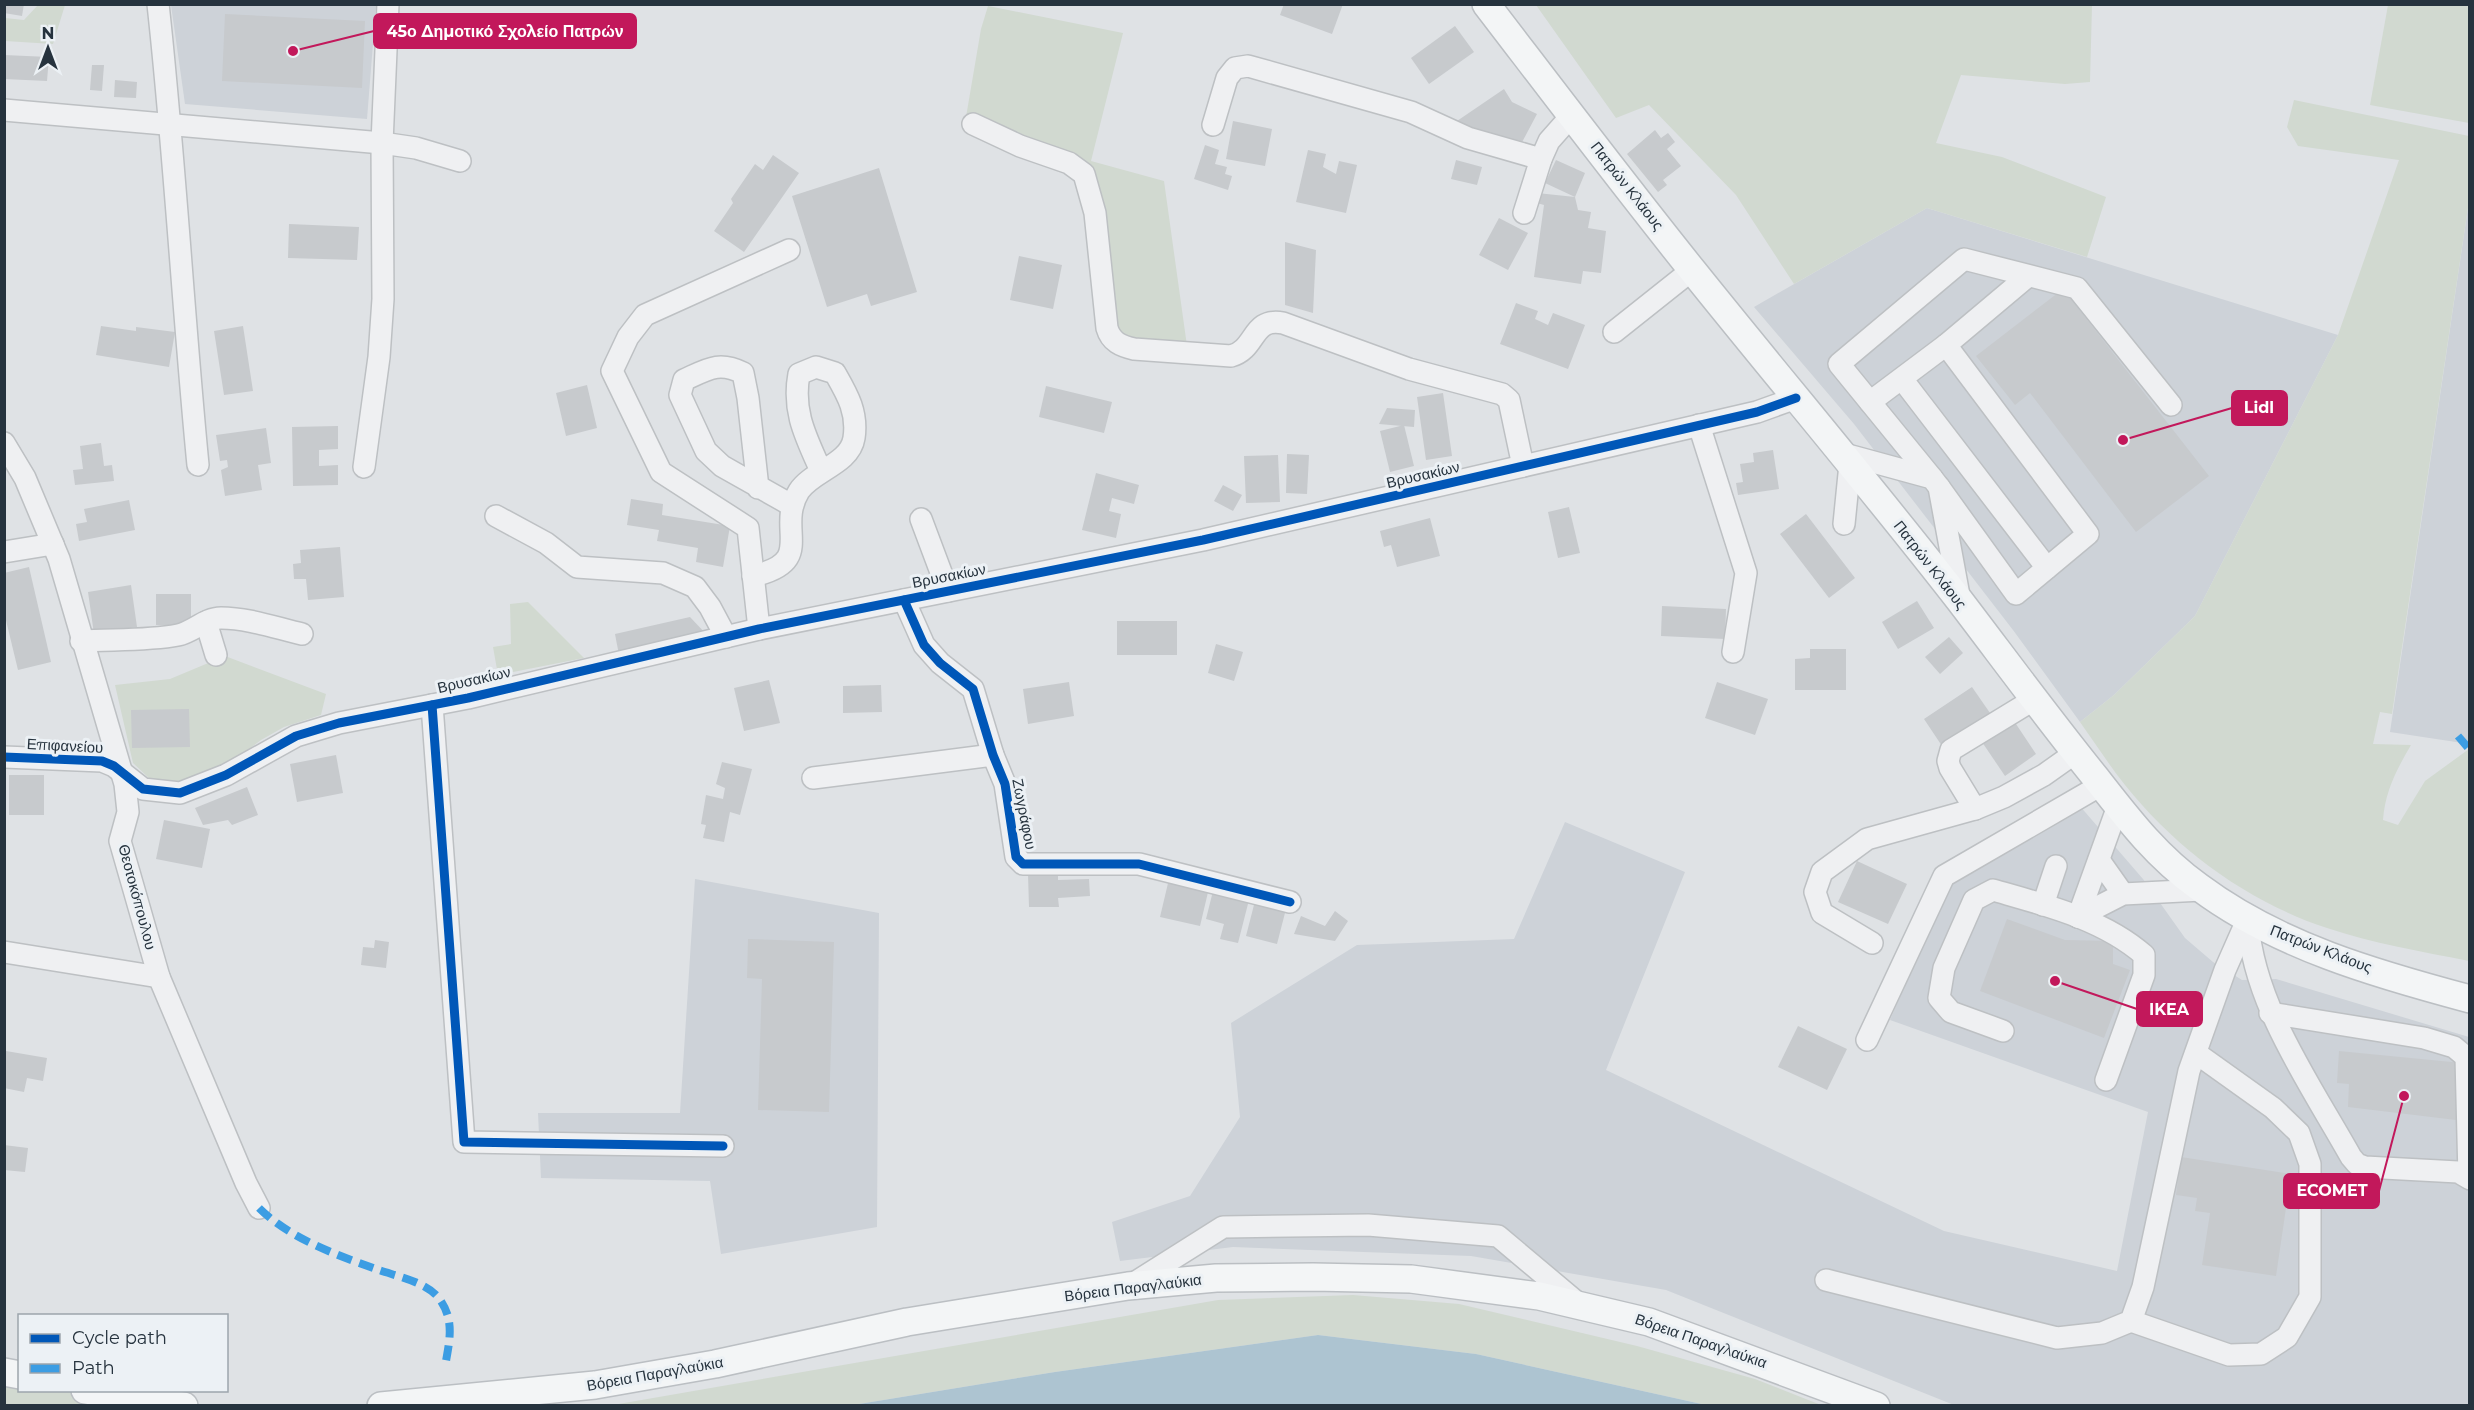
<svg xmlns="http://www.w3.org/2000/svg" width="2474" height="1410" viewBox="0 0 2474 1410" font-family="Montserrat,sans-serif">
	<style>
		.built { fill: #cdd2d8 }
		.green { fill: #d1d9d0 }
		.water { fill: #adc4d1 }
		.building { fill: #c7cacd }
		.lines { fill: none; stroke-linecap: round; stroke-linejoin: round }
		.minor-casing { stroke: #bdc0c3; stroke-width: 24 }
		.major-casing { stroke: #bbbfc3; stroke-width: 30 }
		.minor { stroke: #eff0f2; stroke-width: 21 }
		.major { stroke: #f3f5f6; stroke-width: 27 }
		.quiet { stroke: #3c9de3; stroke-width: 8; stroke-dasharray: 15 8; stroke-linecap: butt }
		.cycleway-casing { stroke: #ecf1f5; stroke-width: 13 }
		.cycleway { stroke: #0057b8; stroke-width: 9 }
		.labels { text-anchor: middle; stroke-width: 6; stroke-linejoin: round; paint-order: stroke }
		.street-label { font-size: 15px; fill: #26333e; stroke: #ecf1f5 }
		.leader { fill: none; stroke: #c2185b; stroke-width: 2 }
		.callout-dot { fill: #c2185b; stroke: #ecf1f5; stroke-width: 2 }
		.callout { fill: #c2185b; stroke: #c2185b; stroke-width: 2 }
		.callout-label { font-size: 16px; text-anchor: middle; font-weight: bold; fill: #fff }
	</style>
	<rect width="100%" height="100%" fill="#dfe2e5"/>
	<g class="built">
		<path d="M367 4 376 6 367 119 185 104 171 5Z"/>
		<path d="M2469 201V744L2390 732Z"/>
		<path d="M1927 208 2338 335 2195 616 2114 695 2080 722 2013 630 1854 424 1754 307Z"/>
		<path d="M2079 805 2143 879 2185 938 2213 962 2242 980 2276 979 2469 1037V1405H1954L1666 1290 1471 1256 1233 1247 1120 1261 1112 1222 1190 1196 1240 1117 1231 1023 1357 945 1514 939 1565 822 1685 872 1606 1070 1944 1231 2117 1271 2148 1112 1890 1020 1949 883Z"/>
		<path d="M695 879 879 913 877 1227 721 1254 710 1181 541 1178 538 1113H680Z"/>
	</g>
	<g class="green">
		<path d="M38 5H65L53 44 5 41V18L24 20Z"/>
		<path d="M1536 5H2092L2090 82 2065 84 1961 75 1936 143 2002 157 2106 197 2087 257 1927 208 1794 284 1736 195 1649 105 1616 118Z"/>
		<path d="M2388 5H2469V123L2370 105Z"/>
		<path d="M988 6 1123 33 1091 161 1164 181 1187 346 1119 341 1086 167 966 117 981 29Z"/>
		<path d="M2294 100 2469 136V201L2392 714 2380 712 2373 744 2411 745C2397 769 2385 791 2383 820L2398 825 2425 781 2469 749V961C2424 952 2371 943 2327 928 2248 902 2177 850 2125 785 2109 765 2095 743 2080 722L2114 695 2195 616 2338 335 2399 160 2298 146 2287 127Z"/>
		<path d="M528 602 584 658 498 675 493 647 511 644 510 604Z"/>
		<path d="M225 656 326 694 321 715 284 727 261 740 232 762 181 782 152 781 133 763 115 685 170 679Z"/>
		<path d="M1353 1295 1459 1304 1637 1346 1755 1379 1821 1405H1706L1476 1354 1318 1335 1055 1372 853 1405 607 1406 1218 1300Z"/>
		<path d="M4 1374 19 1377 20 1390 82 1391 151 1405H5Z"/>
	</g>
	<path class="water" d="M1318 1335 1476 1354 1706 1405H853L1055 1372Z"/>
	<g class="building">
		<path d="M4 4H24L22 16 4 13Z"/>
		<path d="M1284 4H1343L1332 34 1280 15Z"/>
		<path d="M225 14 365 21 362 88 222 81Z"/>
		<path d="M1455 26 1474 52 1429 84 1411 58Z"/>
		<path d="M4 55 49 57 47 81 4 79Z"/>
		<path d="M92 65H104L102 91 90 90Z"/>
		<path d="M115 80 137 82 136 98 114 97Z"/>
		<path d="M1504 89 1512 102 1537 114 1521 144 1496 137 1457 121Z"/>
		<path d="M1233 121 1272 129 1265 166 1226 159Z"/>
		<path d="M1655 130 1661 138 1668 133 1675 142 1667 149 1681 166 1663 180 1667 185 1658 192 1627 154Z"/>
		<path d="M1205 145 1219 150 1215 164 1227 167 1225 174 1232 176 1228 190 1194 179Z"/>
		<path d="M1308 150 1326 154 1323 167 1336 174 1339 161 1357 165 1346 213 1296 202Z"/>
		<path d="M773 155 799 173 744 252 714 231 733 203 731 199 755 164 763 170Z"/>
		<path d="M1456 160 1482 167 1477 185 1451 179Z"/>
		<path d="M1556 160 1585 173 1575 197 1545 183Z"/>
		<path d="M879 168 917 292 871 306 867 294 827 307 792 196Z"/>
		<path d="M1537 193 1575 197 1578 210 1591 212 1588 228 1606 231 1601 273 1583 271 1581 284 1534 277 1544 205 1537 203Z"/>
		<path d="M1499 218 1528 233 1508 270 1479 255Z"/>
		<path d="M289 224 359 227 357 260 288 258Z"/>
		<path d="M1285 242 1316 250 1313 313 1285 305Z"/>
		<path d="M1019 256 1062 265 1053 309 1010 300Z"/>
		<path d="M2063 289 2209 476 2136 532 2030 393 2015 405 1976 356Z"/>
		<path d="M1516 303 1538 311 1535 319 1548 325 1553 313 1585 325 1568 369 1500 344Z"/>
		<path d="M101 326 136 331V327L175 332 169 367 96 355Z"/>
		<path d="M243 326 253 391 224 395 214 331Z"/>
		<path d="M587 385 597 428 566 436 556 393Z"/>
		<path d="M1046 386 1112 402 1104 433 1039 417Z"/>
		<path d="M1443 393 1452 456 1426 460 1417 397Z"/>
		<path d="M1387 408 1415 410 1414 427 1379 424Z"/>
		<path d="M1404 425 1414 466 1390 472 1380 431Z"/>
		<path d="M338 426V449L319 450V466L338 465V485L293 486 292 427Z"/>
		<path d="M266 428 271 463 258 465 262 490 225 496 221 470 228 467 227 460 220 461 216 435Z"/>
		<path d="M101 443 104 466 112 465 114 481 75 485 73 470 83 469 80 446Z"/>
		<path d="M1773 450 1779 489 1738 495 1736 483 1743 482 1740 464 1754 462 1753 453Z"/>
		<path d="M1287 454 1309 455 1307 494 1286 493Z"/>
		<path d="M1278 455 1280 502 1246 503 1244 456Z"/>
		<path d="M1096 473 1139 485 1134 504 1112 498 1109 511 1121 514 1116 538 1082 530Z"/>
		<path d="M1223 485 1242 495 1233 511 1214 501Z"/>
		<path d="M631 499 663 504 662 515 730 526 723 567 696 562 698 548 657 541 659 530 627 525Z"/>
		<path d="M129 500 135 530 79 541 76 524 87 522 84 509Z"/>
		<path d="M1569 507 1580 553 1558 558 1548 512Z"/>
		<path d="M1806 514 1855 578 1829 598 1780 534Z"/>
		<path d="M1430 518 1440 556 1397 567 1391 545 1384 547 1380 531Z"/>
		<path d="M340 547 344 597 308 600 306 579H294L293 564 301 563 300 550Z"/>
		<path d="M29 567 51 662 18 670 4 612V573Z"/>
		<path d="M131 585 137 627 94 634 88 592Z"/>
		<path d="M156 594H191V626L156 625Z"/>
		<path d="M1917 601 1934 628 1898 649 1882 622Z"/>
		<path d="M1662 606 1726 609 1725 639 1661 636Z"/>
		<path d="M690 617 706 634 619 655 615 634Z"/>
		<rect x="1117" y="621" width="60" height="34"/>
		<path d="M1949 637 1963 653 1940 674 1925 657Z"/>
		<path d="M1216 644 1243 652 1234 681 1208 673Z"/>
		<path d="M1810 649H1846V690H1795V659L1810 658Z"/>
		<path d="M769 680 780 723 744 731 734 688Z"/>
		<path d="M1069 682 1074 716 1028 724 1023 689Z"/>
		<path d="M1717 682 1768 699 1755 735 1705 718Z"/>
		<path d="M881 685 882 712 843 713V686Z"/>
		<path d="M1972 687 1990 713 1942 746 1924 719Z"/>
		<path d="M189 709 190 747 132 748 131 710Z"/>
		<path d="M2014 721 2036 754 2005 776 1982 742Z"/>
		<path d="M336 755 343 793 297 802 290 764Z"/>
		<path d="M722 762 752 769 740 815 730 812 724 842 703 838 706 825 701 824 706 795 723 799 725 788 716 784Z"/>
		<rect x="9" y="775" width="35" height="40"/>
		<path d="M247 787 258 815 232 825 228 820 203 825 195 808Z"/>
		<path d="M164 820 210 829 202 868 156 859Z"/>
		<path d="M1857 861 1907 884 1888 924 1838 902Z"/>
		<path d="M1058 873V880L1089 879 1090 896 1058 898 1059 907H1029L1028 874Z"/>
		<path d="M1169 879 1209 888 1200 926 1160 917Z"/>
		<path d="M1214 887 1250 896 1238 943 1220 939 1224 924 1206 919Z"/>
		<path d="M1255 901 1286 909 1277 944 1246 936Z"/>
		<path d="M1335 911 1348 921 1335 941 1294 934 1301 916 1325 926Z"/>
		<path d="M2007 919 2065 940 2113 941V964L2130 970 2104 1038 1980 991Z"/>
		<path d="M748 939 834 942 829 1112 758 1110 762 979 747 978Z"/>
		<path d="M375 940 389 942 386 968 361 965 363 947 374 948Z"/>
		<path d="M1798 1026 1847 1049 1827 1090 1778 1067Z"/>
		<path d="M6 1051 47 1058 43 1081 27 1078 24 1092 4 1088Z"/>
		<path d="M2339 1051 2462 1063 2456 1120 2348 1107 2349 1084 2337 1083Z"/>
		<path d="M4 1145 28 1148 25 1172 4 1170Z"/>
		<path d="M2181 1157 2291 1174 2276 1276 2202 1265 2210 1213 2195 1211 2197 1198 2176 1195Z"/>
	</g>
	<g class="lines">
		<defs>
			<g id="minor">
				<path d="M158 4C175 158 183 312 198 465"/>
				<path d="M4 110 382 143 416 148 460 161"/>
				<path d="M973 124 1020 146 1069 163 1084 174 1095 213 1107 328C1111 342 1121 346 1134 349L1231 356C1257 349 1251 317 1283 323L1409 369 1502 394 1509 400 1523 466"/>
				<path d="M1213 125 1227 78 1235 68 1248 66 1411 112 1468 138 1541 159 1549 141 1572 115"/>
				<path d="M1524 213 1541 159"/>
				<path d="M1614 332 1692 270"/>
				<path d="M1902 379 2047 568"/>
				<path d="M1870 402 1946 345"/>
				<path d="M1699 425 1746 573 1733 652"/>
				<path d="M4 443 25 478 59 559 118 760 125 784 128 812 120 841 159 977 246 1183 259 1208"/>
				<path d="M1844 454 1932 478 1939 487 1960 601"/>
				<path d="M364 467 379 357 383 299 382 143 388 4"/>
				<path d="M1932 478 1839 364 1964 259 2077 288 2171 405"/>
				<path d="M1939 487 2016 594 2088 534 1946 345 2028 276"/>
				<path d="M758 488 748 398 743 373C719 361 708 369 684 380L680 395 706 451 722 466 791 505"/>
				<path d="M496 516 546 543 577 567 663 573 695 587 710 607 726 637"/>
				<path d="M921 519 948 591"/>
				<path d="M1844 524 1850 464"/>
				<path d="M4 552 53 544"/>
				<path d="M753 576C818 561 775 530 799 491 812 471 850 464 854 438 858 412 847 394 835 373L816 367 799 374C792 412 806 437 821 471"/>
				<path d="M904 600 924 645 940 663 973 689 993 755 1005 784 1016 857 1023 864H1139L1290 902"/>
				<path d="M206 622 216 655"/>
				<path d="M759 629 748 528 661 472 612 371 628 337 645 315 789 250"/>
				<path d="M81 641C113 639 147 641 178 635 193 632 205 618 221 618 248 618 276 628 302 634"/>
				<path d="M432 705 464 1142 723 1146"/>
				<path d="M4 757 102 761 114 766 143 789 180 793 226 775 296 736 339 723 468 698 759 629 1203 540 1757 412 1796 398"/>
				<path d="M813 778 993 755"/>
				<path d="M1975 809 1950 768 1948 761 1951 750 2033 700"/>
				<path d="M2099 860 2123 894"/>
				<path d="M2043 905 2056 866"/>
				<path d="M2078 917 2123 894 2202 890"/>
				<path d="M2078 917 2118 806"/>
				<path d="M2248 922C2253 1004 2312 1087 2351 1157L2357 1164 2365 1167 2458 1172 2470 1179"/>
				<path d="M1872 943 1822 913 1815 892 1822 872 1867 839 1975 809 2004 797 2044 775 2075 753"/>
				<path d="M4 952 159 977"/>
				<path d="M2270 1013 2424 1038 2454 1047 2466 1057 2469 1177"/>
				<path d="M2003 1031 1951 1012 1939 998 1944 968 1974 900 1993 890C2045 905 2103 919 2144 955V975L2106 1080"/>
				<path d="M1867 1040 1944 876 2101 785"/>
				<path d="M1826 1280 2057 1338 2102 1333 2131 1321 2143 1287 2189 1071 2225 970 2248 918"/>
				<path d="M1131 1285 1223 1227 1368 1225 1498 1236 1580 1305"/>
				<path d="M2131 1321 2229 1355 2261 1354 2287 1337 2310 1297V1164L2299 1133 2273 1108 2196 1053"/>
			</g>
			<g id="major">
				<path d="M1486 4C1555 94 1623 184 1693 271 1782 382 1873 489 1960 601 2005 660 2049 720 2096 778 2128 819 2156 856 2199 887 2278 946 2376 974 2470 999"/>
				<path d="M4 1372 20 1375"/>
				<path d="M85 1390 184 1406"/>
				<path d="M381 1406 595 1385 715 1364 907 1322 1128 1286 1216 1278 1313 1277 1411 1279 1539 1296 1649 1322 1876 1406"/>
			</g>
		</defs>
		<use href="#minor" class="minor-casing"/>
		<use href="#major" class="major-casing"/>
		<use href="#minor" class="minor"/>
		<use href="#major" class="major"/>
		<g class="quiet">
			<path d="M2458 736 2470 750"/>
			<path d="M259 1208C289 1238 336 1255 376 1269 395 1276 424 1281 438 1297 456 1320 449 1342 445 1367"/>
		</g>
		<defs>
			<g id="cycleway">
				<path d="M904 600 924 645 940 663 973 689 993 755 1005 784 1016 857 1023 864H1139L1290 902"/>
				<path d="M432 705 464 1142 723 1146"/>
				<path d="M4 757 102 761 114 766 143 789 180 793 226 775 296 736 339 723 468 698 759 629 1203 540 1757 412 1796 398"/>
			</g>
		</defs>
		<use href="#cycleway" class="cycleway-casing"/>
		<use href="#cycleway" class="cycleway"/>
	</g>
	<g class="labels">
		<g class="street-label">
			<text transform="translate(1627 186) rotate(52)" y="5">Πατρών Κλάους</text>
			<text transform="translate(1423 475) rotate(-13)" y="5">Βρυσακίων</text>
			<text transform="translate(1930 565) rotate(52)" y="5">Πατρών Κλάους</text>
			<text transform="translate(949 576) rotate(-11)" y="5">Βρυσακίων</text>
			<text transform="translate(474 680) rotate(-13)" y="5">Βρυσακίων</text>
			<text transform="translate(65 746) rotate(3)" y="5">Επιφανείου</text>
			<text transform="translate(1024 814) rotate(79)" y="5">Ζωγράφου</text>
			<text transform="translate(137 897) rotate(75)" y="5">Θεοτοκόπουλου</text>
			<text transform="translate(2321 949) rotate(21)" y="5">Πατρών Κλάους</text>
			<text transform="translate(1133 1288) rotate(-7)" y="5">Βόρεια Παραγλαύκια</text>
			<text transform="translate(1701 1341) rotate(19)" y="5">Βόρεια Παραγλαύκια</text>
			<text transform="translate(655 1374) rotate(-10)" y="5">Βόρεια Παραγλαύκια</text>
		</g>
	</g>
	<path class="leader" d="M293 51L374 31M2123 440L2232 408M2055 981L2137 1009M2404 1096L2379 1191"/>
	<g class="callout-dot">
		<circle cx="293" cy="51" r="6"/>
		<circle cx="2123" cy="440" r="6"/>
		<circle cx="2055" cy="981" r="6"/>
		<circle cx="2404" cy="1096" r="6"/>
	</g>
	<g class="callout">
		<rect x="374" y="14" width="262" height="34" rx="6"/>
		<rect x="2232" y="391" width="55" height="34" rx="6"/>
		<rect x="2137" y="992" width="65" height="34" rx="6"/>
		<rect x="2284" y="1174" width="95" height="34" rx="6"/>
	</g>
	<g class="callout-label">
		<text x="505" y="37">45ο Δημοτικό Σχολείο Πατρών</text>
		<text x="2259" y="413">Lidl</text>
		<text x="2169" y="1015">IKEA</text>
		<text x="2332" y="1196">ECOMET</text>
	</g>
	<rect width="2474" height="1410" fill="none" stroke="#26333e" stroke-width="12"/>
	<rect x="18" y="1314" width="210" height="78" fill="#ecf1f5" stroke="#9da5ac" stroke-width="1.5"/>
	<rect x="30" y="1334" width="30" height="9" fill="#0057b8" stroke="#9da5ac" stroke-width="1.5"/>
	<text x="72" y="1344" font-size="18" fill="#26333e">Cycle path</text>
	<rect x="30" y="1364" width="30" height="9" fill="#3c9de3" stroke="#9da5ac" stroke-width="1.5"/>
	<text x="72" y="1374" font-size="18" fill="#26333e">Path</text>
	<g transform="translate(48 48)" stroke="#ecf1f5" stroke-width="4.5" paint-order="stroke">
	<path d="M0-4.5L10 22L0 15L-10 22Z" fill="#26333e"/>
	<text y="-9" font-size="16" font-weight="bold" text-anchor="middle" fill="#26333e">N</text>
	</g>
</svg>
